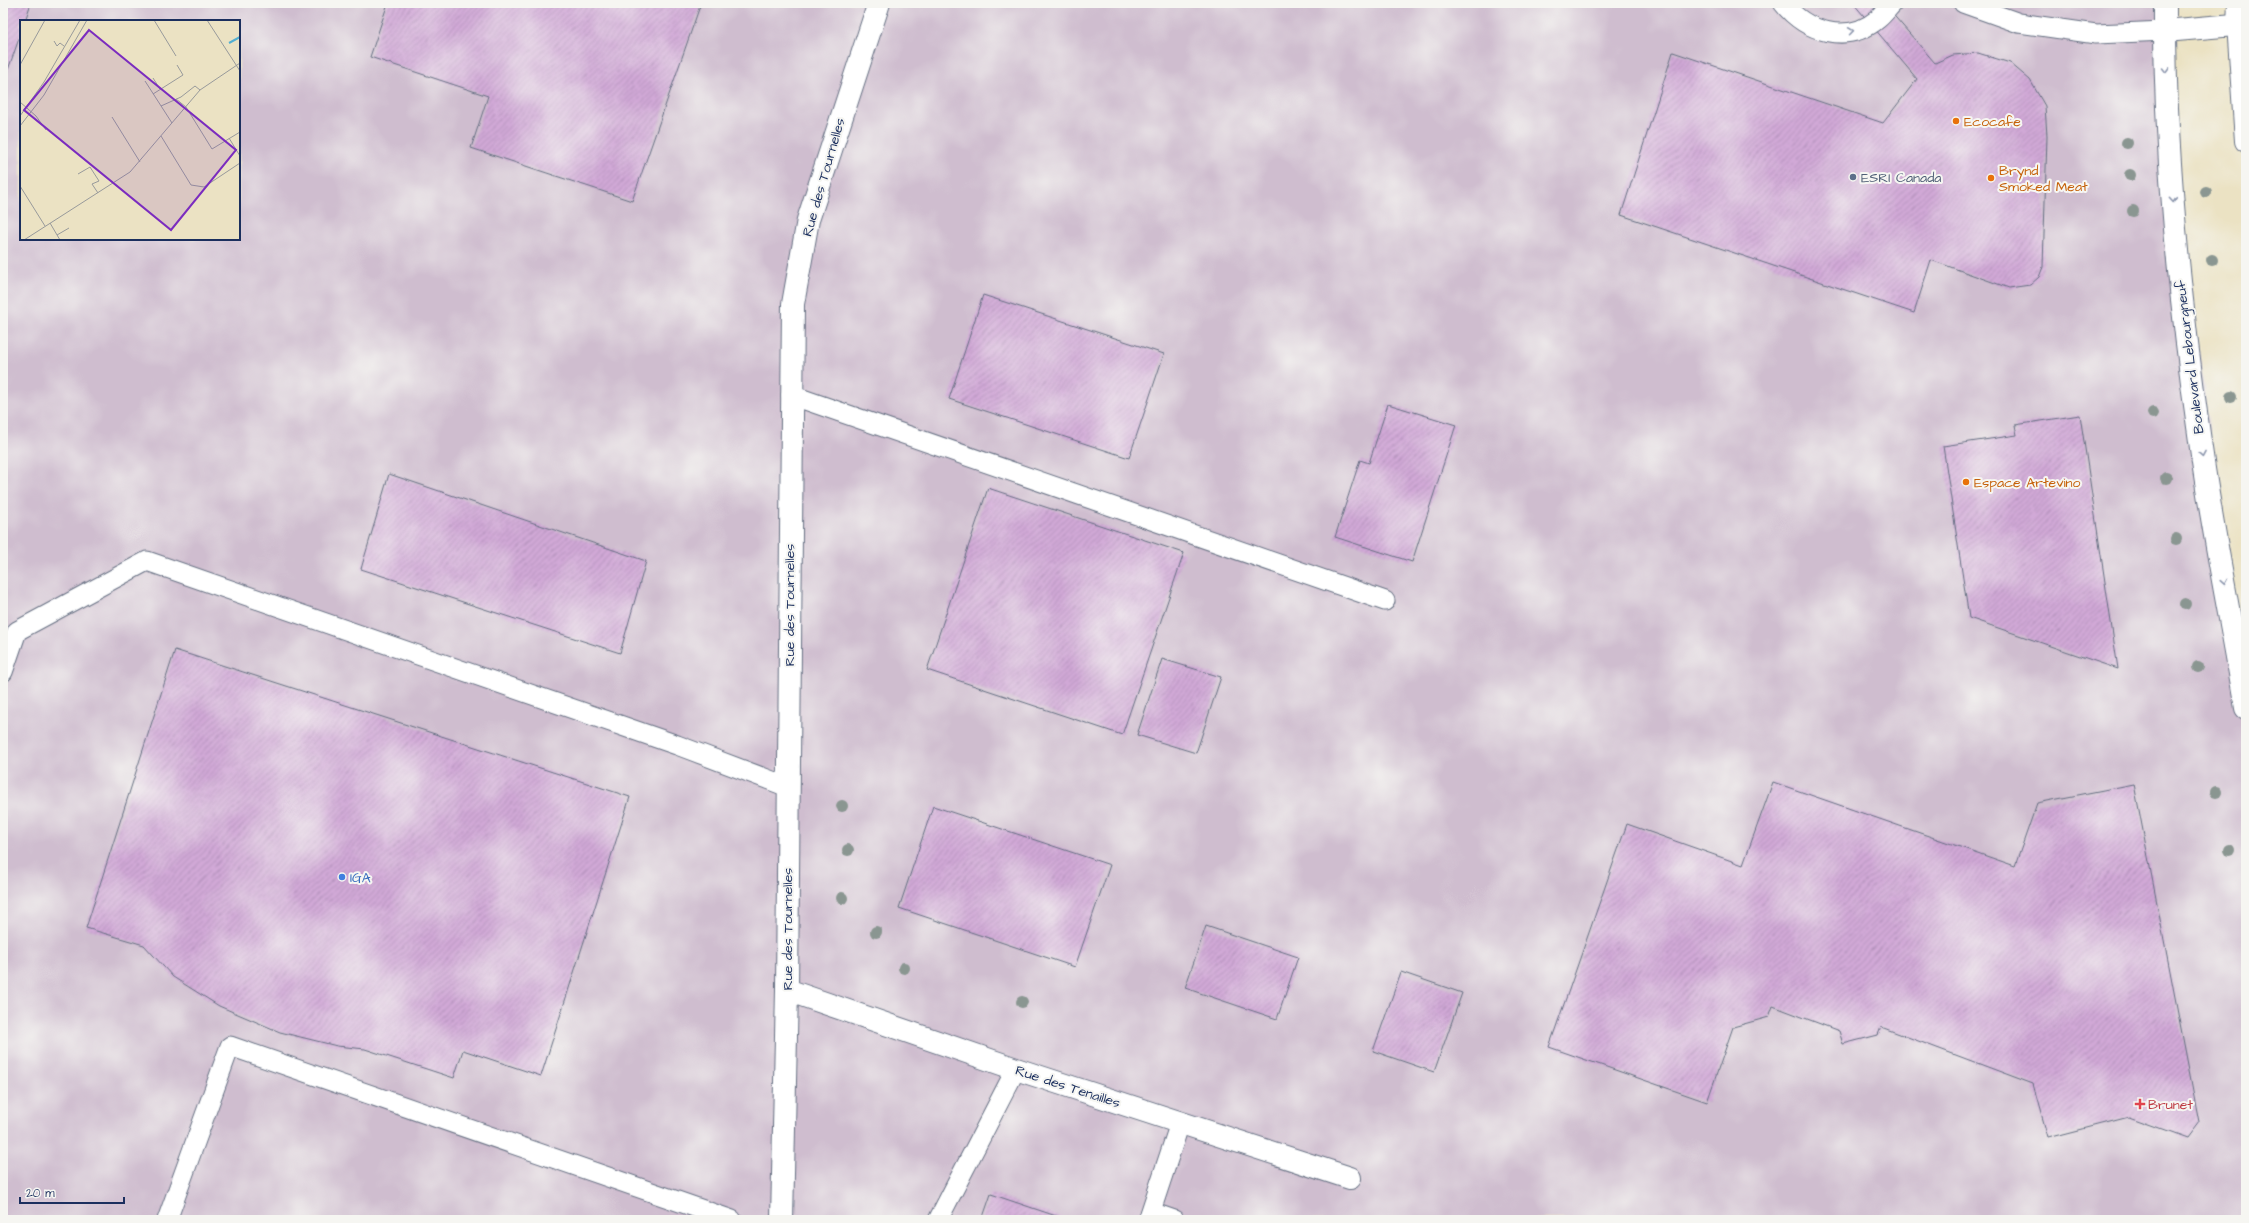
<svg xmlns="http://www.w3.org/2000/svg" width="2249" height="1223" viewBox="0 0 2249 1223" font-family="'Architects Daughter',sans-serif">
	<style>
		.industrial { fill: #cfbdcf; fill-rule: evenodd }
		.building { fill: url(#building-hatch) }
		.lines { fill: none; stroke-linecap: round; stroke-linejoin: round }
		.lane-casing { stroke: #646e81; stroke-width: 21 }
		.street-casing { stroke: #646e81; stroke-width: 24 }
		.secondary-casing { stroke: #646e81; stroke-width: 24 }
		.lane { stroke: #fff; stroke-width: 19 }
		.street { stroke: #fff; stroke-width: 22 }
		.secondary { stroke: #fff; stroke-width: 22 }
		.tree { fill: #8a9691 }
		.oneway { stroke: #8d97ae }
		.food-dot { fill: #e8710a; stroke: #f6f6f2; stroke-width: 1.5 }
		.service-dot { fill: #5c6f8a; stroke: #f6f6f2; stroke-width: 1.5 }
		.shop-dot { fill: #3f7fe0; stroke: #f6f6f2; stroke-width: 1.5 }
		.health-dot { fill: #e0444e; stroke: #f6f6f2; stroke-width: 1.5 }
		.labels { text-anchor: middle; stroke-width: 4; stroke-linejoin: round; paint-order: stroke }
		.food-label { font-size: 14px; fill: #c56008; stroke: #f6f6f2; text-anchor: start }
		.street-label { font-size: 14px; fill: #1b2f5e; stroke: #f6f6f2 }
		.service-label { font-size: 14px; fill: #4e5e75; stroke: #f6f6f2; text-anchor: start }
		.shop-label { font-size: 14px; fill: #366cbe; stroke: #f6f6f2; text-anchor: start }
		.health-label { font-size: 14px; fill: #be3a42; stroke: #f6f6f2; text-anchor: start }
		.inset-river { fill: none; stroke: #53afd1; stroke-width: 2 }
		.inset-road { fill: none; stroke: #989a9b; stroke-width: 1 }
		.view { fill: #7b2cbf; fill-opacity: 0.15; stroke: #7b2cbf; stroke-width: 2 }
		.inset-edge { fill: none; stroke: #1b2f5e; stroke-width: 2 }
	</style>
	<defs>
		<pattern id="building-hatch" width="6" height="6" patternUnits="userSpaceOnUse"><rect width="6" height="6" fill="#d1a9d7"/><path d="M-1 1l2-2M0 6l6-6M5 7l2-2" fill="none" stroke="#a98ab2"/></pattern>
	</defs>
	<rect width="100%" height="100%" fill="#f6f6f2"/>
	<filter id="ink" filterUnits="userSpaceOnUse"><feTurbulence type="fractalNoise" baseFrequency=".025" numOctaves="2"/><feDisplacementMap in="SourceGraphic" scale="8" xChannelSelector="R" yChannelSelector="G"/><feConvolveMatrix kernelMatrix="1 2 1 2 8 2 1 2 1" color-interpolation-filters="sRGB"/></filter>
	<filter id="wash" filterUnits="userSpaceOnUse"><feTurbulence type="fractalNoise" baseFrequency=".012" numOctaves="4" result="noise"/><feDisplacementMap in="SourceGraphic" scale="16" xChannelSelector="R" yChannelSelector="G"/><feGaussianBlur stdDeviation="0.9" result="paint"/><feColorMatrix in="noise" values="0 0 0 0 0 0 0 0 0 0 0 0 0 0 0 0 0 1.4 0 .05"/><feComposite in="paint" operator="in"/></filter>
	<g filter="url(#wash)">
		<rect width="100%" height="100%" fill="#ebe2c3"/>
		<path class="industrial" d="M3 3H2163L2166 104 2246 708V1220H3ZM21 21H239V239H21Z"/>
		<g id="blocks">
			<g class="building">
				<path d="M3 3H31L25 21H21V33L3 84Z"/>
				<path d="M388 3H701L632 201 471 148 488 96 370 57Z"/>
				<path d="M1853 3H1883L1935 63 1953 55 1978 53 2010 63 2030 80 2045 106 2047 136 2043 267 2039 277 2030 285 2009 288 1931 260 1914 313 1621 215 1673 52 1883 123 1917 79Z"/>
				<path d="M983 295 1164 354 1129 458 949 399Z"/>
				<path d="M1388 404 1456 425 1412 562 1335 537 1360 460 1369 463Z"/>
				<path d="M2080 415 2118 669 1969 618 1943 446 2017 435 2015 425Z"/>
				<path d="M389 474 646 561 620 653 361 569Z"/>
				<path d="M988 488 1184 553 1122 735 927 670Z"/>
				<path d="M175 650 630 797 541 1076 463 1050 454 1078 365 1049 337 1046 280 1032 219 1006 173 977 144 945 86 928Z"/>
				<path d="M1162 659 1221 677 1196 753 1137 735Z"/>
				<path d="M1773 782 2015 866 2037 803 2134 784 2199 1122 2187 1138 2129 1117 2048 1138 2033 1084 1881 1027 1878 1035 1843 1044 1839 1031 1773 1006 1769 1017 1733 1027 1707 1102 1549 1047 1627 824 1743 865Z"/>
				<path d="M933 806 1110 865 1075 967 899 908Z"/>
				<path d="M1206 926 1298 957 1277 1019 1185 988Z"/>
				<path d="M1401 972 1462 993 1434 1072 1373 1051Z"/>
				<path d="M991 1194 1068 1220H982Z"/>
			</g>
		</g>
	</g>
	<g filter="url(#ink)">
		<use href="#blocks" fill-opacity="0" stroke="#646e81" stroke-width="1"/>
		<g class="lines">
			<defs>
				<g id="lane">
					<path d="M1783 3C1806 32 1847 45 1878 19 1884 14 1888 8 1893 3"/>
					<path d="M1963 3 2019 23 2096 34 2165 31"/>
					<path d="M791 395 1385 601"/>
					<path d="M3 672 17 631 147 561 677 745 788 787"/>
					<path d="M1151 1212 1174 1220"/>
					<path d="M167 1220 230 1046 732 1220"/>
					<path d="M938 1220 1016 1069"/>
					<path d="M1148 1220 1180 1123"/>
				</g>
				<g id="street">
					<path d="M2165 31 2246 24"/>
					<path d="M787 990 1016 1069 1350 1178"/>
					<path d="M782 1220 787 990 793 304 808 220 879 3"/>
				</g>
				<g id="secondary">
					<path d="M2165 3C2164 149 2179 296 2200 441 2212 530 2231 619 2246 708"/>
					<path d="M2239 3 2238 24 2246 141"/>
				</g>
			</defs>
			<use href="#lane" class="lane-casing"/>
			<use href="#street" class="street-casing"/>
			<use href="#secondary" class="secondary-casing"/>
			<use href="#lane" class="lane"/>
			<use href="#street" class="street"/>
			<use href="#secondary" class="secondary"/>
		</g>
		<g class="tree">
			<circle cx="2127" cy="143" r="6"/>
			<circle cx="2130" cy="175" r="6"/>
			<circle cx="2206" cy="192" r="6"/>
			<circle cx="2133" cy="211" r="6"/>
			<circle cx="2212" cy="260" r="6"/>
			<circle cx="2231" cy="397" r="6"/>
			<circle cx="2153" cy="413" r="6"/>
			<circle cx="2166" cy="478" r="6"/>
			<circle cx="2176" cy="539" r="6"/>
			<circle cx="2185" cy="604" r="6"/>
			<circle cx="2198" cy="667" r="6"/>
			<circle cx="2216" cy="792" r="6"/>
			<circle cx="842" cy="806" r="6"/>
			<circle cx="848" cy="850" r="6"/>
			<circle cx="2229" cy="850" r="6"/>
			<circle cx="842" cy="898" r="6"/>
			<circle cx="876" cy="932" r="6"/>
			<circle cx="904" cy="968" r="6"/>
			<circle cx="1022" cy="1002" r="6"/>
		</g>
		<defs><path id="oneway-chevron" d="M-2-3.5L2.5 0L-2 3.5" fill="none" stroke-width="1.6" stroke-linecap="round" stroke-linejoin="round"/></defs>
		<g class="oneway">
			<use href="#oneway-chevron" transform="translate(1851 31) rotate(-8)"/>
			<use href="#oneway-chevron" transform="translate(2166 70) rotate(89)"/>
			<use href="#oneway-chevron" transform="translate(2173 200) rotate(85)"/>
			<use href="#oneway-chevron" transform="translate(2202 454) rotate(80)"/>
			<use href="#oneway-chevron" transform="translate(2224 582) rotate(80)"/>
		</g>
	</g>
	<g class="food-dot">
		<circle cx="1956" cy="121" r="4"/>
		<circle cx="1991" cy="178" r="4"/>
		<circle cx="1966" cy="482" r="4"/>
	</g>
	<circle class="service-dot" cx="1853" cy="177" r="4"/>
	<circle class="shop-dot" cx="342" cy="877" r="4"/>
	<path class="health-dot" d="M2138 1098h4v4h4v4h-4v4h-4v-4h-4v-4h4z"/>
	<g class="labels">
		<g class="food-label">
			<text x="1964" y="126">Ecocafe</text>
			<text x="1999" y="175">Brynd<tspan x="1999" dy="16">Smoked Meat</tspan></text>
			<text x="1974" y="487">Espace Artevino</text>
		</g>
		<g class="street-label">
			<text transform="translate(823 177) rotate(-74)" y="5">Rue des Tournelles</text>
			<text transform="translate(2189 357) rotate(-97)" y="5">Boulevard Lebourgneuf</text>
			<text transform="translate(789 605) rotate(-90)" y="5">Rue des Tournelles</text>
			<text transform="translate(787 929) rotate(-90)" y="5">Rue des Tournelles</text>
			<text transform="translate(1068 1086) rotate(18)" y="5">Rue des Tenailles</text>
		</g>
		<g class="service-label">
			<text x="1861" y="182">ESRI Canada</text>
		</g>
		<g class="shop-label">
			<text x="350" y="882">IGA</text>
		</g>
		<g class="health-label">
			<text x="2148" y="1109">Brunet</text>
		</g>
	</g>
	<g transform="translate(20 20)">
		<rect width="220" height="220" fill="#ebe2c3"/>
		<path class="inset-river" d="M209 23 220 17"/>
		<path class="inset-road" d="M134 0 156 36M187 0 220 51M34 21 37 26 40 23 44 26M0 45 25 0M133 58 140 69M125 61 152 103M133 74 163 55 157 45M156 79 166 87 192 129 220 112M0 82 16 96 26 110M141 86 161 77 175 66 180 70M0 96 24 62 60 0M92 97 120 142M0 106 24 75 67 0M141 116 171 165 184 167 220 143M209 118 220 136M58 154 70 147 79 161 72 164 78 173M0 166 25 206M30 203 40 220M37 215 49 208M4 220 110 152 180 70 220 43"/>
		<path class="view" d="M69 10 216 130 151 210 4 90Z"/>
		<rect width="220" height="220" class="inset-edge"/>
	</g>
	<rect width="2249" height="1223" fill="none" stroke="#f6f6f2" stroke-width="16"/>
	<path d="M20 1197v6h104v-6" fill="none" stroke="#1b2f5e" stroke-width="2"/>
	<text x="26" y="1197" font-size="12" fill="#1b2f5e" stroke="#f6f6f2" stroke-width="3" paint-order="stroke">20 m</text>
</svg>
